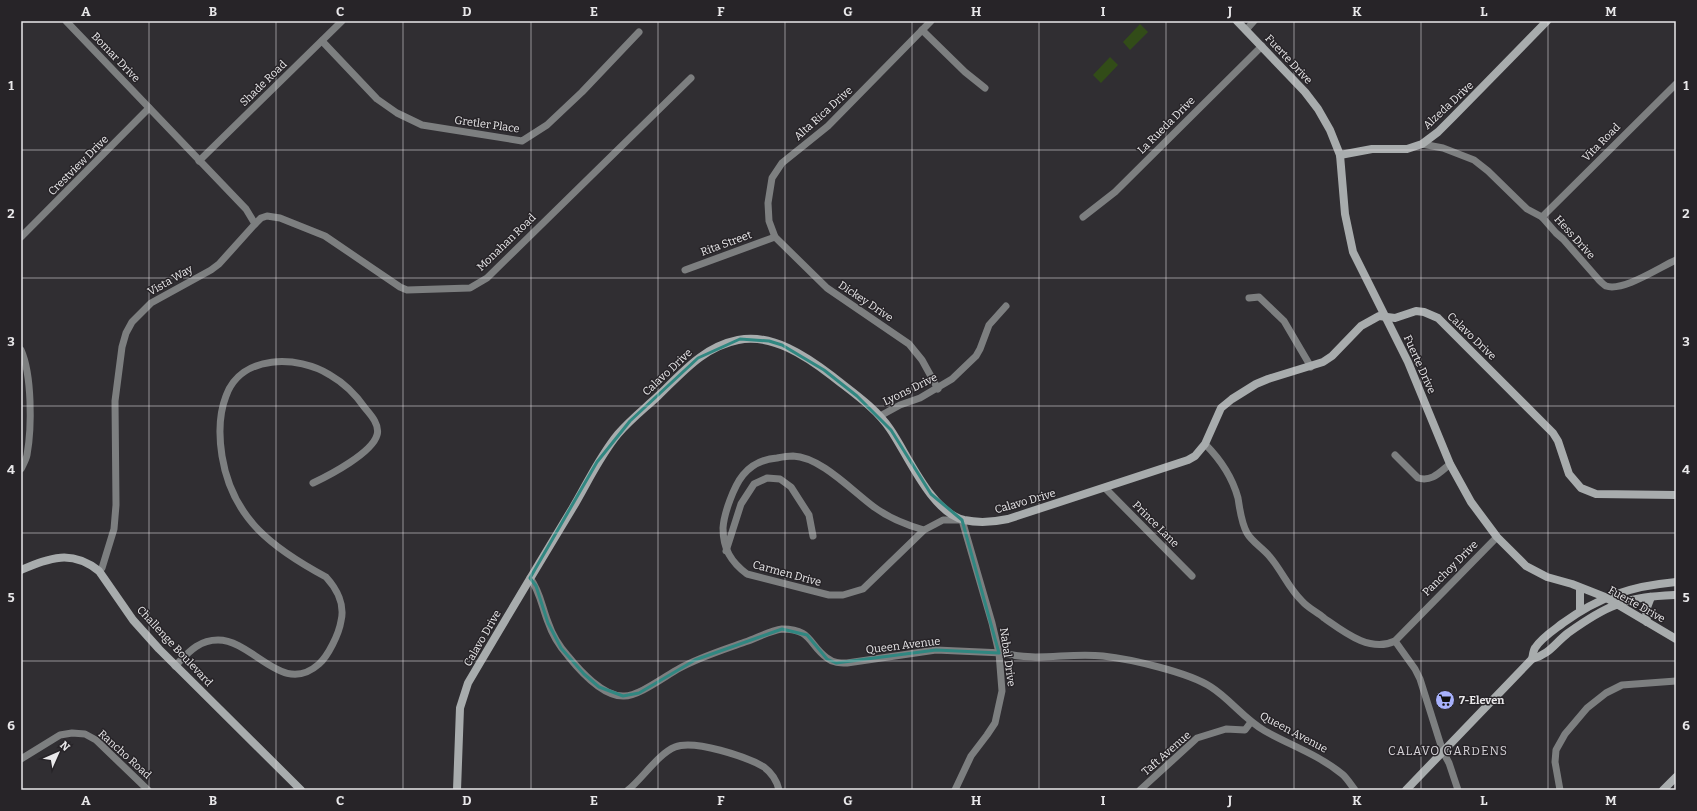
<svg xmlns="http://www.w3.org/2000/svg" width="1697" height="811" viewBox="0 0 1697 811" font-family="Bitter,serif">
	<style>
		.green { fill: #324c18 }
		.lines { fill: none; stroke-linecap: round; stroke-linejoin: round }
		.street { stroke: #7d7f80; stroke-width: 7 }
		.secondary { stroke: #a8acad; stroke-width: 8 }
		.marked { fill: none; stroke: #308781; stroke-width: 3; stroke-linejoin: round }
		.grid { fill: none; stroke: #e9e8ea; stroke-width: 1; stroke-opacity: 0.55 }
		.labels { text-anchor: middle; stroke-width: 3; stroke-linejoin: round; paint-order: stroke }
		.street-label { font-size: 11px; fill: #e9e8ea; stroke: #272428 }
		.poi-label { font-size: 11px; font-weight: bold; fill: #e9e8ea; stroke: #272428; text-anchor: start }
		.neighbourhood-label { font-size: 12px; letter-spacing: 1px; fill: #d6d3d8; stroke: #272428 }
		.neatline { fill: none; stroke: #e9e8ea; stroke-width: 1.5 }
		.grid-label { font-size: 13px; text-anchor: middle; font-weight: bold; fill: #e9e8ea }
	</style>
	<rect width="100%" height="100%" fill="#302e32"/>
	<g class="green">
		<path d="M1140 24 1148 32 1130 50 1123 42Z"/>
		<path d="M1110 57 1118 65 1101 83 1093 75Z"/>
	</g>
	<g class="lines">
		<g class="street">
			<path d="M66 21 246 209 255 224 219 264 211 270 151 303 132 322 126 333 122 347 115 401 116 505 114 529 102 568 99 571"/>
			<path d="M931 21 828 126 782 163 772 178 768 203 769 221 775 237 827 288 909 344 922 360 938 389"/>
			<path d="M922 30 965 72 985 88"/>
			<path d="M1246 30 1254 21"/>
			<path d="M322 41 377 99 397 113 422 125 522 141 547 125 582 92 639 32"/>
			<path d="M1422 144 1443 148 1474 160 1488 171 1527 209 1542 217 1556 233 1563 239 1599 280C1601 282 1604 285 1606 286 1623 292 1660 267 1676 260"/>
			<path d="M199 161 342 21"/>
			<path d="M1083 217 1115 192 1262 46"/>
			<path d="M1542 217 1676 84"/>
			<path d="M255 224 261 218 267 216 280 218 325 236 400 287 407 290 470 288 487 278 691 78"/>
			<path d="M21 237 149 108"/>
			<path d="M685 270 775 237"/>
			<path d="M1249 298 1259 297 1284 321 1311 367"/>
			<path d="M21 350C32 375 32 427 27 455 26 460 23 465 21 469"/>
			<path d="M880 416 900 405 920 398 952 379 976 356 980 349 989 325 1006 306"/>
			<path d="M1205 444C1221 460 1232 476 1238 498 1240 510 1241 522 1247 533 1252 542 1264 549 1270 557 1282 571 1289 589 1302 601 1308 608 1317 612 1324 618 1344 632 1370 653 1395 641L1497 537"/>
			<path d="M1395 455 1418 478C1432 482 1440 472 1450 464"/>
			<path d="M1105 488 1192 576"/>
			<path d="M924 530 863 589 843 595H829L747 574C731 562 723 549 723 528 724 513 734 486 743 475 752 464 764 459 777 458 782 457 788 456 793 456 821 457 852 491 874 507 889 518 906 525 924 530L943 520H962L992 623 999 653 1002 691 995 723 987 735 971 756 955 790"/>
			<path d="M726 551 741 504 754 484 767 478 780 479 791 487 809 515 813 536"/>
			<path d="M530 578C540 591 542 607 548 622 552 634 560 647 568 656 580 671 603 696 623 696 638 697 665 676 680 668 700 657 723 650 745 642 757 638 769 631 782 629 812 629 808 644 827 658 833 663 840 663 847 663L936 650 1003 653C1036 662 1070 652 1103 656 1130 659 1188 672 1211 687 1230 699 1244 719 1265 731 1290 745 1319 755 1342 774 1347 778 1351 785 1355 790"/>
			<path d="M1395 641 1415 669 1420 679 1443 752 1449 763 1458 790"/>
			<path d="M175 666C188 653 198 640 218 640 254 640 282 697 319 664 328 656 339 634 341 621 345 605 337 589 326 577 274 549 232 519 222 456 219 437 219 414 226 396 241 354 298 355 330 375 344 383 356 395 365 408 371 415 380 425 377 435 372 453 330 475 313 483"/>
			<path d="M21 759 60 735 72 733 85 734 96 740 148 790"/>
			<path d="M628 790C643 778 658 754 675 747 694 739 747 757 764 767 772 773 777 781 779 790"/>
			<path d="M1140 790 1197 738 1226 729 1245 730 1251 722"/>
			<path d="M1560 790 1555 762 1556 750 1565 734 1587 708 1606 693 1622 685 1676 681"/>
		</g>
		<g class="secondary">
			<path d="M1237 21 1305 92 1318 109 1330 130 1340 155 1345 214 1353 252 1408 362 1450 464 1471 502 1497 537 1526 566 1547 577 1572 584 1605 597 1676 639"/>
			<path d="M1340 155 1372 149H1407L1422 144 1438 132 1453 117 1547 21"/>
			<path d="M21 570C50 558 71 549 99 571L133 620 159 649 301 790"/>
			<path d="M1580 588V611"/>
			<path d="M1647 622 1646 610 1651 597"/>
			<path d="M1532 659C1550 654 1554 644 1568 633 1582 623 1599 611 1616 605 1634 597 1657 596 1676 595"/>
			<path d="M457 790 460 708 468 683C502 625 537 567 572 509 587 484 599 457 618 434 630 420 644 409 658 396 682 373 703 347 738 340 772 333 806 356 832 376 852 392 876 408 890 429 908 455 931 512 964 520 978 523 994 522 1008 519L1188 460 1195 456 1205 444 1221 408 1232 399 1256 384 1268 379 1323 362 1332 356 1361 326 1379 316 1395 318 1416 311 1424 312 1438 318 1553 433 1558 441 1569 474 1581 488 1596 494 1676 495"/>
			<path d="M1406 790 1532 659C1533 656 1533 651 1535 648 1541 638 1554 630 1563 623 1599 597 1631 586 1676 582"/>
			<path d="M1663 790 1676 777"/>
		</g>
	</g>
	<path class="marked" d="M740 339 769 341 782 345 824 370 857 396 891 430 931 494 962 520 999 653 936 650 836 663 827 659 807 635 782 629 695 660 639 693 623 696 599 687 584 674 561 648 548 623 536 586 530 578 597 462 630 421 698 358Z"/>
	<path class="grid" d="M149 21V790M276 21V790M403 21V790M531 21V790M658 21V790M785 21V790M912 21V790M1039 21V790M1166 21V790M1294 21V790M1421 21V790M1548 21V790M21 150H1676M21 278H1676M21 406H1676M21 533H1676M21 661H1676"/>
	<defs>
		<symbol id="supermarket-disc" viewBox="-11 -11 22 22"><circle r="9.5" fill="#a7b1fc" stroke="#272428"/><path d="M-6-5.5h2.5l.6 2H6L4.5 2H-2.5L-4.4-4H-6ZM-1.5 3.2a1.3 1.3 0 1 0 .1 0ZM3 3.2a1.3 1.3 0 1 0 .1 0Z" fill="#111"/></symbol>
	</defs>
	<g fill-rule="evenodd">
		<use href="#supermarket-disc" x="1434" y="689" width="22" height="22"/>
	</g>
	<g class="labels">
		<g class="street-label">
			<text transform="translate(116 57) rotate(46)" y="4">Bomar Drive</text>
			<text transform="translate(1289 59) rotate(47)" y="4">Fuerte Drive</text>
			<text transform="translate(263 83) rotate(-44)" y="4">Shade Road</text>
			<text transform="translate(1448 105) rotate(-43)" y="4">Alzeda Drive</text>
			<text transform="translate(823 113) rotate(-42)" y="4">Alta Rica Drive</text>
			<text transform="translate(487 124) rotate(8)" y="4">Gretler Place</text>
			<text transform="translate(1166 125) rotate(-45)" y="4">La Rueda Drive</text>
			<text transform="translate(1601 142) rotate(-45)" y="4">Vita Road</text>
			<text transform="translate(78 165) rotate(-45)" y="4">Crestview Drive</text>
			<text transform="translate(1575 237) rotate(48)" y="4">Hess Drive</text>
			<text transform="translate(506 242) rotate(-44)" y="4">Monahan Road</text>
			<text transform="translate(726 243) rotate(-20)" y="4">Rita Street</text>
			<text transform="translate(170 280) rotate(-30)" y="4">Vista Way</text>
			<text transform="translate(866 301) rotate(34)" y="4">Dickey Drive</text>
			<text transform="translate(1472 336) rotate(44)" y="4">Calavo Drive</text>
			<text transform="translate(1420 364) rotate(66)" y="4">Fuerte Drive</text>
			<text transform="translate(667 372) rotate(-43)" y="4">Calavo Drive</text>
			<text transform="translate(910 389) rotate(-26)" y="4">Lyons Drive</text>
			<text transform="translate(1025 501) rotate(-16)" y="4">Calavo Drive</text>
			<text transform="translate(1156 524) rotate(45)" y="4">Prince Lane</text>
			<text transform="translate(1450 568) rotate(-45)" y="4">Panchoy Drive</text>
			<text transform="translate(787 573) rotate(15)" y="4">Carmen Drive</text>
			<text transform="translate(1637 604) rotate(29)" y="4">Fuerte Drive</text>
			<text transform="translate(482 638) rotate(-60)" y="4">Calavo Drive</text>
			<text transform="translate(903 645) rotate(-7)" y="4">Queen Avenue</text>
			<text transform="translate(175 646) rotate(47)" y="4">Challenge Boulevard</text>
			<text transform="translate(1008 657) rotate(82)" y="4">Nabal Drive</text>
			<text transform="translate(1294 732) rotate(28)" y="4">Queen Avenue</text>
			<text transform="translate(1166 753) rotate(-41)" y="4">Taft Avenue</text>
			<text transform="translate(125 754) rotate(42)" y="4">Rancho Road</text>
		</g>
		<g class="poi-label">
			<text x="1459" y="704">7-Eleven</text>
		</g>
		<g class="neighbourhood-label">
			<text x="1448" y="755">CALAVO GARDENS</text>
		</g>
	</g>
	<rect width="1697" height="811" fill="none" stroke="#272428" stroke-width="44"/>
	<g transform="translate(58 753) rotate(45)" stroke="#272428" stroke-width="3" paint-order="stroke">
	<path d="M0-3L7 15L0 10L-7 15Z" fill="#e9e8ea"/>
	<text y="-6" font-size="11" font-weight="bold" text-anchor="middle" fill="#e9e8ea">N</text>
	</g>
	<rect x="22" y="22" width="1653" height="767" class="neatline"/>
	<g class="grid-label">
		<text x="86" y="16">A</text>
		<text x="213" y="16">B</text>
		<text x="340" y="16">C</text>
		<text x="467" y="16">D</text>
		<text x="594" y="16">E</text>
		<text x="721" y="16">F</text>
		<text x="848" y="16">G</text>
		<text x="976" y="16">H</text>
		<text x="1103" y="16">I</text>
		<text x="1230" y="16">J</text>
		<text x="1357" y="16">K</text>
		<text x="1484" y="16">L</text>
		<text x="1611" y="16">M</text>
		<text x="11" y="90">1</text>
		<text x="1686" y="90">1</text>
		<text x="11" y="218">2</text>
		<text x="1686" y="218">2</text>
		<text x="11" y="346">3</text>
		<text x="1686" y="346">3</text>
		<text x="11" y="474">4</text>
		<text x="1686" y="474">4</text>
		<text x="11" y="602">5</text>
		<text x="1686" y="602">5</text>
		<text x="11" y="730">6</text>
		<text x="1686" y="730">6</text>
		<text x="86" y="805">A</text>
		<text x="213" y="805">B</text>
		<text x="340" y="805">C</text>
		<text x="467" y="805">D</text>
		<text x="594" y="805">E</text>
		<text x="721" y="805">F</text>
		<text x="848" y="805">G</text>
		<text x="976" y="805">H</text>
		<text x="1103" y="805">I</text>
		<text x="1230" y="805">J</text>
		<text x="1357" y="805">K</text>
		<text x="1484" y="805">L</text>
		<text x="1611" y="805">M</text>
	</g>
</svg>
